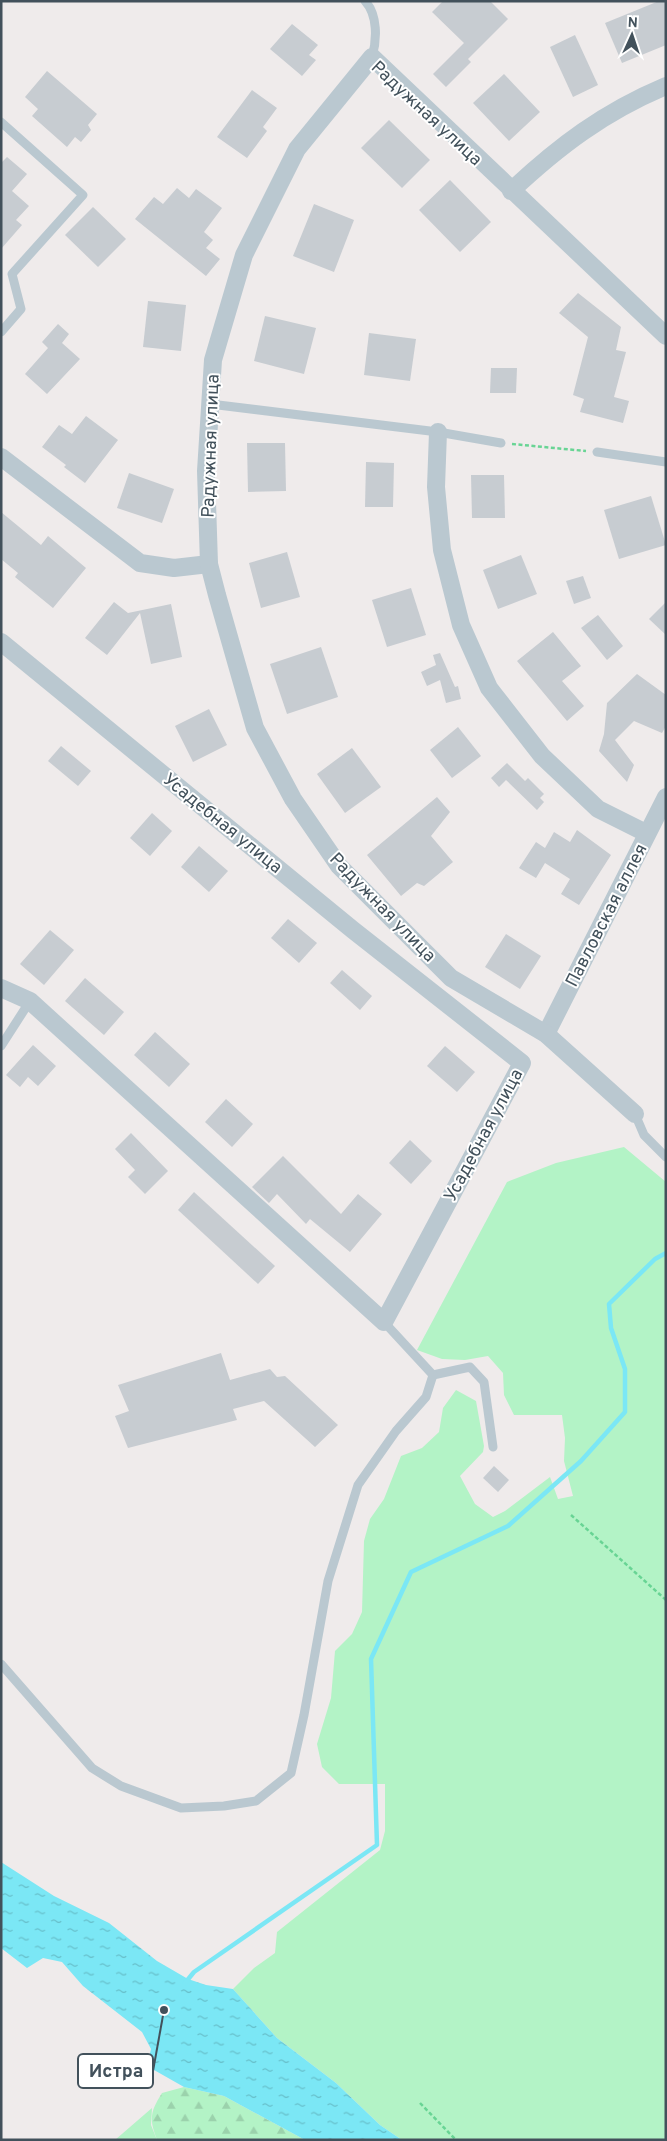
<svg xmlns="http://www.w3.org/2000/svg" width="667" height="2141" viewBox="0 0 667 2141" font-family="Overpass,sans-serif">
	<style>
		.green { fill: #b3f3c6 }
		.forest { fill: url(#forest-firs) }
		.water { fill: url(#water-ripples) }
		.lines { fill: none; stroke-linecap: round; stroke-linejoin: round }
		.stream { stroke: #7be7f5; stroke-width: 4.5 }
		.building { fill: #c7ccd1 }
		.path { stroke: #68d494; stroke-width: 2.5; stroke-dasharray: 4 2.5; stroke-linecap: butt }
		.service { stroke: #bac8d0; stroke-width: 9 }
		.minor { stroke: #bac8d0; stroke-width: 18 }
		.labels { text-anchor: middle; stroke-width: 4; stroke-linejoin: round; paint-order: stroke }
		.street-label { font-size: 18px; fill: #42515b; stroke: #fff }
		.leader { fill: none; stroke: #42515b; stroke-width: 2 }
		.callout-dot { fill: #42515b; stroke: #fff; stroke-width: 2 }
		.callout { fill: #fff; stroke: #42515b; stroke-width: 2 }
		.callout-label { font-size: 19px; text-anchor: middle; font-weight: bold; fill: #42515b }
	</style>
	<defs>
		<pattern id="forest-firs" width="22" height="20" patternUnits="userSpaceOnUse" patternTransform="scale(1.25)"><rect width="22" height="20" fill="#b3f3c6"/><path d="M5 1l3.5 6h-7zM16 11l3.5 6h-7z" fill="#9bd2ac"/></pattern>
		<pattern id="water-ripples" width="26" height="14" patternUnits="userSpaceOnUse" patternTransform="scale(1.25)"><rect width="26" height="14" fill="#7be7f5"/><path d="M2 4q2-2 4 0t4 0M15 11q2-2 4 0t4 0" fill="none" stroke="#66bec9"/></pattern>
	</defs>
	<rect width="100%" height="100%" fill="#efebeb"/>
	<g class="green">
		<path d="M624 1147 666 1182V2140H402L380 2125 336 2083 277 2038 233 1989 254 1968 275 1953 277 1932 380 1850 385 1831V1784H339L322 1767 317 1744 331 1698 335 1651 352 1634 362 1612 364 1541 370 1519 384 1499 401 1456 422 1448 439 1432 443 1408 456 1390 476 1401 484 1446 483 1452 460 1476 475 1504 493 1517 505 1511 550 1477 558 1499 573 1496 564 1461 565 1438 562 1415H514L504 1395 503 1373 488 1356 465 1360 442 1359 417 1350 507 1182 556 1163Z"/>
		<path d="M152 2108 151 2125 157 2140H115Z"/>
	</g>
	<path class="forest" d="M184 2087 224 2096 305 2140H157C149 2119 150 2112 162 2093Z"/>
	<path class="water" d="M1 1862 54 1896 109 1923 157 1961 188 1979 206 1985 233 1989 277 2038 336 2083 380 2125 402 2140H305L224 2096 184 2087 147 2066 151 2049 142 2032 83 1986 62 1962 43 1958 27 1968 1 1948Z"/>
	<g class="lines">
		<path class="stream" d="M185 1983 194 1972 377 1845 371 1659 411 1572 508 1526 581 1461 625 1412V1369L611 1328 609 1304 655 1259 666 1253"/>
	</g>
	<g class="building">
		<path d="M443 1H490L508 19 468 59 471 62 446 87 433 74 464 43 432 12Z"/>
		<path d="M659 1H666V45L622 63 605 23Z"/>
		<path d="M292 24 318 45 309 55 316 60 302 76 270 49Z"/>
		<path d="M575 35 598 85 573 97 550 47Z"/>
		<path d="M47 71 97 114 88 125 91 130 81 142 75 137 67 147 32 116 38 109 25 97Z"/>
		<path d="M504 74 540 112 509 141 473 103Z"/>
		<path d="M252 90 277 108 263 127 267 131 247 158 217 137Z"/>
		<path d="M389 120 430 160 402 188 361 148Z"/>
		<path d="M7 157 27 174 12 191 29 206 16 220 22 225 1 249V163Z"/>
		<path d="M450 180 491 222 460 252 419 210Z"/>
		<path d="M177 188 189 198 196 189 222 208 204 232 213 240 206 248 220 259 206 276 135 219 154 197 163 204Z"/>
		<path d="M314 204 354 220 334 272 293 256Z"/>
		<path d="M93 207 126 239 98 267 65 235Z"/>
		<path d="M578 293 621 327 616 350 626 352 614 397 629 401 623 423 580 412 584 399 573 395 588 337 559 313Z"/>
		<path d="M148 301 186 305 181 351 143 347Z"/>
		<path d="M265 316 316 328 304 374 254 361Z"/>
		<path d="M58 324 69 334 62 343 80 359 47 394 25 374 48 348 42 342Z"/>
		<path d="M369 333 416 339 410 381 364 375Z"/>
		<path d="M491 368H517L516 393H490Z"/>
		<path d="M86 416 118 440 85 483 64 467 66 465 42 447 59 425 72 434Z"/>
		<path d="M247 443H285L286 491 248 492Z"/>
		<path d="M366 462 394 463 393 507H365Z"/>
		<path d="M129 473 174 489 162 523 117 508Z"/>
		<path d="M471 475H504L505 518H472Z"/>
		<path d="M651 496 666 545 619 559 604 510Z"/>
		<path d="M1 512 41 545 48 536 86 568 53 608 15 577 18 573 1 559Z"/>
		<path d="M287 552 300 597 261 608 249 563Z"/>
		<path d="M521 555 537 594 498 609 483 570Z"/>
		<path d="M583 576 591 598 574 604 566 581Z"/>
		<path d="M411 588 426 635 387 647 372 600Z"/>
		<path d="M114 602 128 613 171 604 182 657 151 664 140 613 107 655 85 638Z"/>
		<path d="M666 602V635L649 619Z"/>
		<path d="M598 615 623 646 607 660 581 628Z"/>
		<path d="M553 632 581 666 562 681 584 706 567 721 517 661Z"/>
		<path d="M321 647 338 697 287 714 270 664Z"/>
		<path d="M440 653 455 687 458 686 461 699 446 703 440 680 427 686 421 672 436 665 433 655Z"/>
		<path d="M637 674 666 695V726L662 733 634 721 615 740 634 765 627 782 599 751 604 734 607 703Z"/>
		<path d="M209 709 227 745 193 762 175 726Z"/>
		<path d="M458 727 481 756 452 778 430 750Z"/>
		<path d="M61 746 91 771 78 786 48 761Z"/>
		<path d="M352 748 381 787 345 813 317 774Z"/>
		<path d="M507 763 525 781 528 778 544 794 540 798 544 802 537 810 506 780 499 787 491 778Z"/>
		<path d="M437 797 450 812 431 836 453 862 424 886 417 883 401 896 367 855Z"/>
		<path d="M152 813 172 831 150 856 130 838Z"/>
		<path d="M577 830 611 855 579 905 561 894 570 879 545 863 536 878 519 868 536 842 545 848 554 832 570 842Z"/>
		<path d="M199 846 228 871 209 892 181 867Z"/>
		<path d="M288 919 317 943 299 963 271 938Z"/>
		<path d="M50 930 74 950 44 985 20 964Z"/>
		<path d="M506 934 541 956 520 989 485 967Z"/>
		<path d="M342 970 372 996 360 1010 330 983Z"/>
		<path d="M85 978 124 1012 104 1035 65 1001Z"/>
		<path d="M155 1032 190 1064 169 1087 134 1055Z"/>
		<path d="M33 1045 56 1066 38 1086 28 1077 20 1087 6 1075Z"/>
		<path d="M445 1046 475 1072 457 1092 427 1066Z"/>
		<path d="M226 1099 253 1124 232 1147 205 1122Z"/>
		<path d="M131 1133 168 1171 145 1194 128 1177 135 1170 115 1149Z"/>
		<path d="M410 1140 432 1161 411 1184 389 1163Z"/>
		<path d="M283 1156 341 1214 358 1194 382 1214 350 1252 310 1219 306 1224 277 1194 269 1203 252 1187Z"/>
		<path d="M194 1192 275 1266 258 1284 178 1210Z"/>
		<path d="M221 1353 230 1380 270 1369 277 1377 285 1376 338 1425 315 1447 264 1401 233 1409 237 1420 128 1448 115 1416 129 1411 118 1385Z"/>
		<path d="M494 1466 509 1480 498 1492 483 1478Z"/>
	</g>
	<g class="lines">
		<g class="path">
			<path d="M512 444 586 451"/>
			<path d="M571 1515 666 1600"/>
			<path d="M420 2103 456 2140"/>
		</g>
		<g class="service">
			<path d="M365 1C378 15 377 40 372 57"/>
			<path d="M1 122 83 195 12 274 21 309 1 332"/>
			<path d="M210 404 438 432 501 443"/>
			<path d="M597 452 666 462"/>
			<path d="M1 1046 30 1001"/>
			<path d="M635 1114 644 1135 666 1157"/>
			<path d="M433 1375 470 1367 484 1382 493 1447"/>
			<path d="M1 1664 92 1768 121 1786 181 1808 224 1806 256 1801 291 1773 304 1715 328 1581 358 1485 396 1431 426 1397 433 1375 384 1322"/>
		</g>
		<g class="minor">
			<path d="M511 191C559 146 604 112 666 86"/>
			<path d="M438 432 436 487 442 550 461 625 489 688 542 756 598 809 646 833"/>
			<path d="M1 457 140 563 174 568 209 564"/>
			<path d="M1 642 353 930 522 1063 384 1322 30 1001 1 988"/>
			<path d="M546 1034 666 797"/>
			<path d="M635 1114 546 1034 451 978 339 866 293 799 255 728 217 595 209 564 206 471 213 360 244 255 297 149 372 57 666 336"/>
		</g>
	</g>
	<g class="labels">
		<g class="street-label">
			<text transform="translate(427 113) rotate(43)" y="6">Радужная улица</text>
			<text transform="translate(210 446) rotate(-88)" y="6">Радужная улица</text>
			<text transform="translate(223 823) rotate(39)" y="6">Усадебная улица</text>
			<text transform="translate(383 907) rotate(46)" y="6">Радужная улица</text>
			<text transform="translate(606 915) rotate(-63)" y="6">Павловская аллея</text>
			<text transform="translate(483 1135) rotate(-62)" y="6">Усадебная улица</text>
		</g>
	</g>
	<path class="leader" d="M164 2010L153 2071"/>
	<circle class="callout-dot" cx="164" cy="2010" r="5"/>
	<rect class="callout" x="78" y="2054" width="75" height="34" rx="5"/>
	<g class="callout-label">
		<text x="116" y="2077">Истра</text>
	</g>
	<rect width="667" height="2141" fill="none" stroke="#42515b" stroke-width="5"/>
	<g transform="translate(632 35) rotate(3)" stroke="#ffffff" stroke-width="4" paint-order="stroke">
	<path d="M0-4L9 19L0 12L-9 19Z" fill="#42515b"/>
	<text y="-8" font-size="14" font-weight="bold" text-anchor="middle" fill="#42515b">N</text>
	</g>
</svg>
